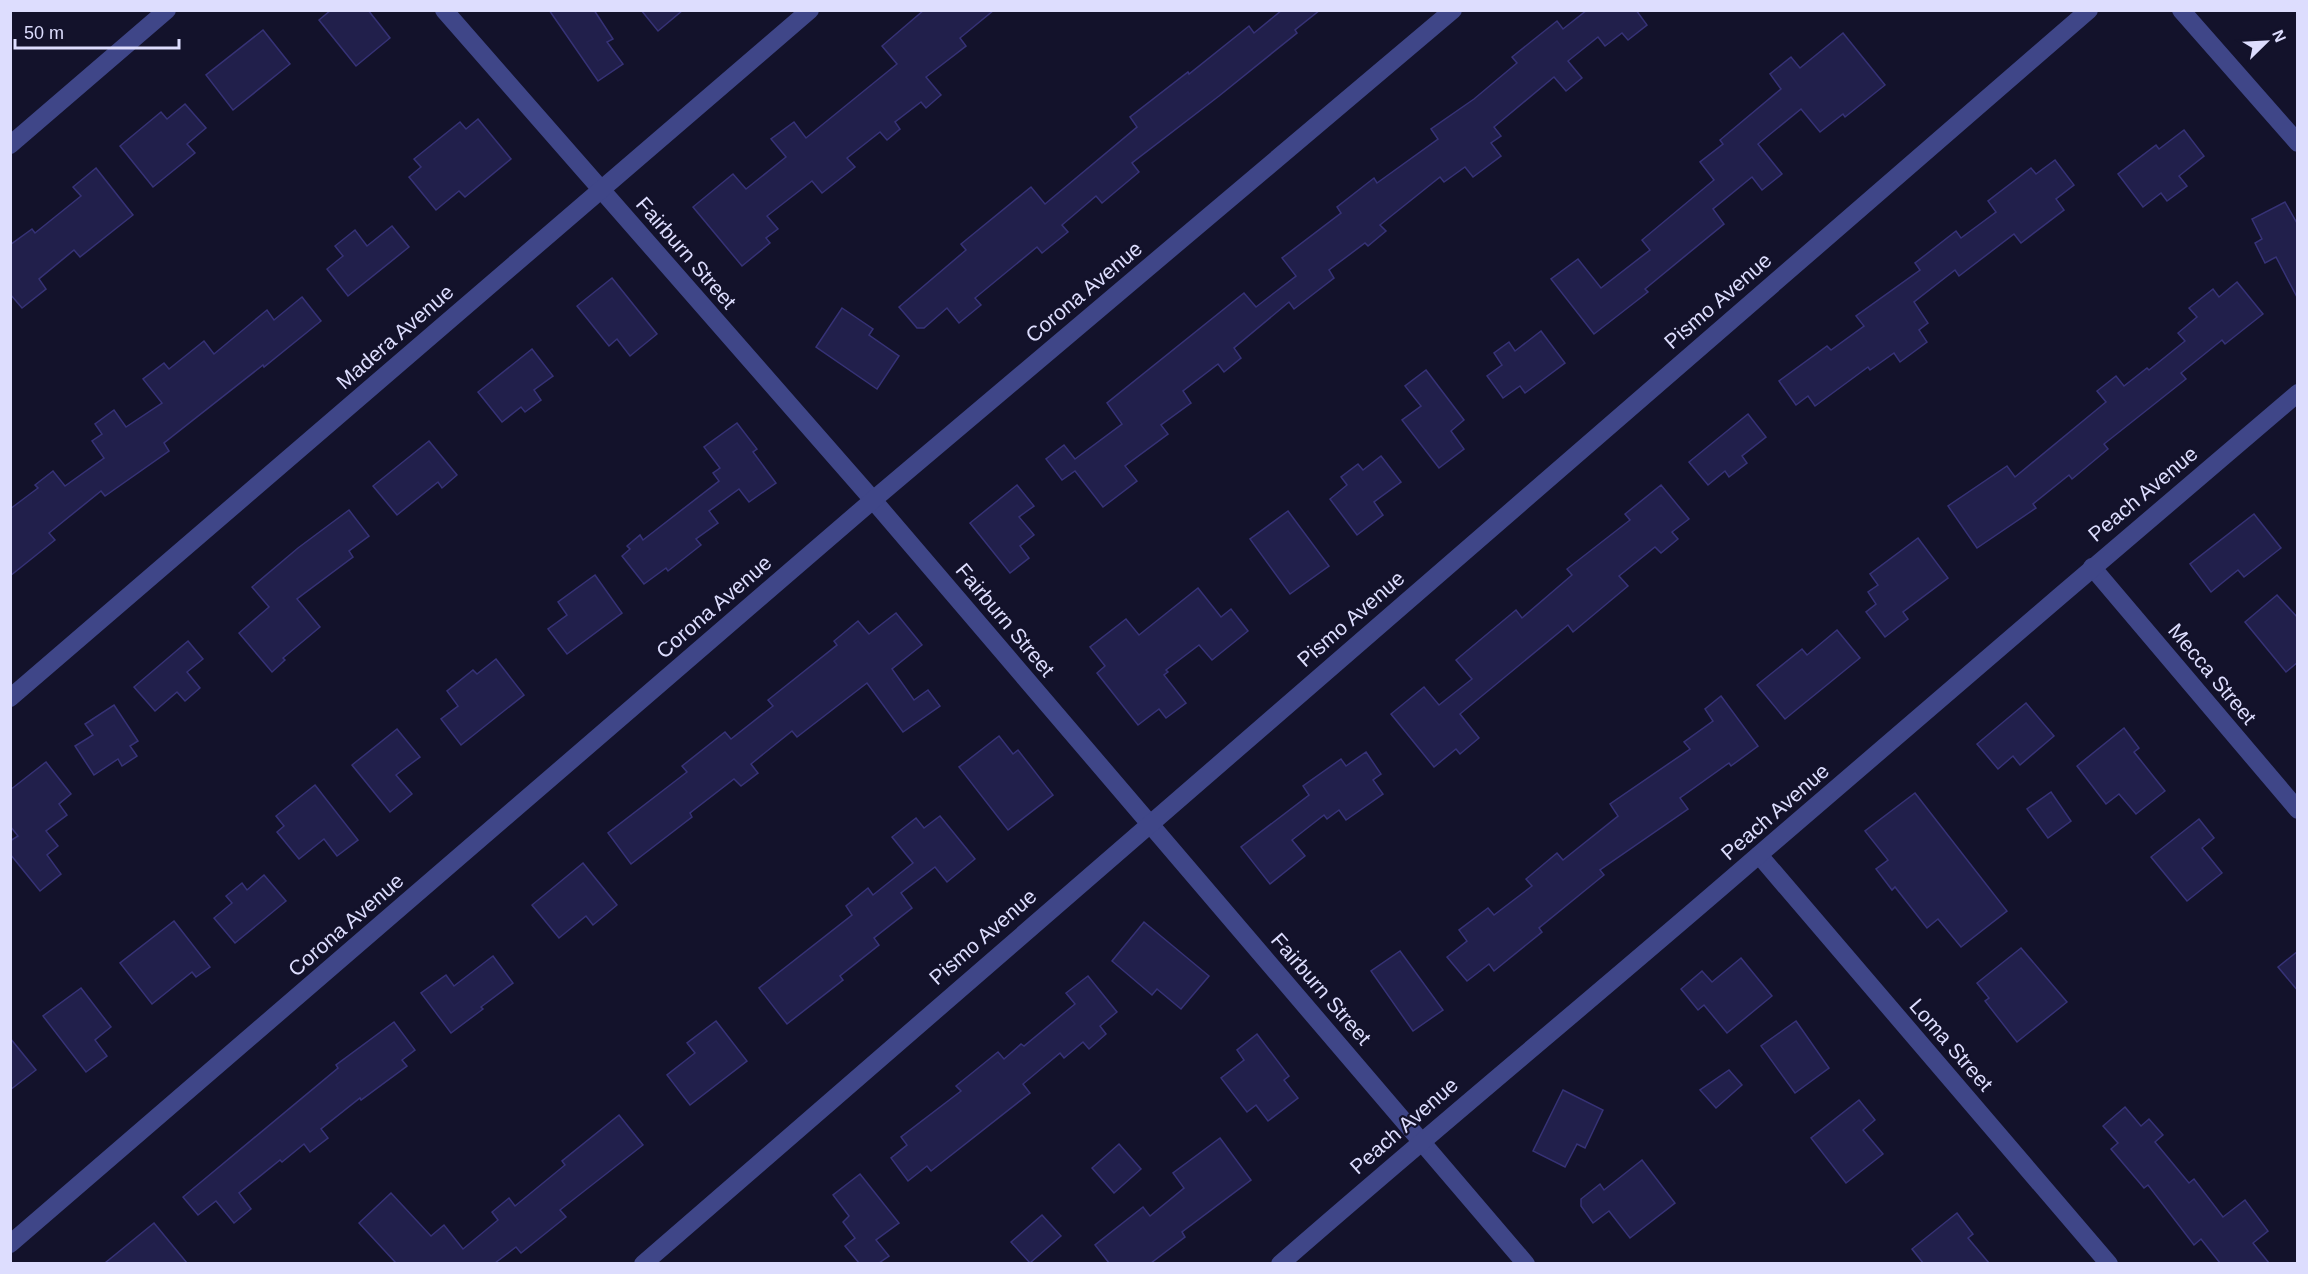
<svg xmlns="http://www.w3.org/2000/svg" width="2308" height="1274" viewBox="0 0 2308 1274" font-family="Helvetica,sans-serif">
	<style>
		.building { fill: #211f4b; stroke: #363276; stroke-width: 1.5 }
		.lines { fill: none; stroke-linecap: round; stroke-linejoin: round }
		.minor { stroke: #3f4688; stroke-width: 18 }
		.labels { text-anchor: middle; stroke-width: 4.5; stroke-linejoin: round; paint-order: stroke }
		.street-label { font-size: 21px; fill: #ddddfe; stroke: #13122b }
	</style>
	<rect width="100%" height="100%" fill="#13122b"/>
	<g class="building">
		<path d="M331 10H368L390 38 356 66 319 20Z"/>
		<path d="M549 10H594L613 39 607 42 623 64 598 81Z"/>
		<path d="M641 10H683L658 31Z"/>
		<path d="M924 10H994L960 38 966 46 926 77 941 95 926 108 921 102 895 122 900 129 887 140 880 132 847 158 855 167 822 193 812 181 767 216 778 229 766 238 770 243 742 266 693 207 733 174 746 189 786 157 771 139 794 122 806 138 897 64 882 46Z"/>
		<path d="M1282 10H1320L1295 30 1297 33 1219 96 1132 163 1139 172 1102 203 1096 196 1062 225 1068 232 1042 253 1037 247 975 298 981 305 959 323 947 308 924 328H917L899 307 966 250 961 244 1031 187 1045 204 1137 127 1130 117 1188 72 1189 74 1249 26 1254 33Z"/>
		<path d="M1587 10H1636L1647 25 1628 40 1622 33 1605 46 1598 37 1568 61 1582 78 1566 91 1554 77 1494 127 1501 136 1491 143 1501 156 1473 177 1465 167 1444 182 1440 177 1380 225 1386 231 1368 246 1365 243 1329 270 1334 278 1294 309 1289 302 1234 348 1241 358 1224 372 1218 364 1183 391 1191 403 1161 425 1168 434 1125 466 1137 481 1103 507 1075 471 1062 480 1046 459 1064 445 1075 459 1122 424 1107 403 1244 293 1256 307 1296 276 1282 258 1341 213 1337 207 1374 178 1377 183 1438 139 1431 129 1474 99 1517 63 1512 57 1557 21 1563 29Z"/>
		<path d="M263 30 290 64 233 110 206 75Z"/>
		<path d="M1843 33 1885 85 1845 117 1843 114 1820 132 1801 109 1758 144 1782 174 1762 190 1752 177 1713 209 1724 224 1645 289 1648 292 1594 334 1551 279 1578 259 1601 288 1650 250 1642 240 1714 180 1700 162 1723 144 1720 140 1781 89 1770 74 1791 57 1800 68Z"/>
		<path d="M185 104 206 128 187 144 195 153 153 187 120 146 161 112 167 119Z"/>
		<path d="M478 119 511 159 465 197 459 191 436 210 409 177 421 167 414 159 460 122 466 129Z"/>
		<path d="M2184 130 2204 156 2179 176 2187 186 2167 201 2161 193 2143 207 2118 174 2156 145 2159 149Z"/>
		<path d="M2055 160 2074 185 2056 199 2064 210 2021 243 2014 234 1959 276 1955 270 1914 302 1928 323 1919 330 1927 342 1900 362 1894 353 1870 370 1868 367 1815 406 1808 396 1796 405 1779 381 1827 346 1831 350 1864 326 1856 316 1920 270 1915 263 1956 231 1961 238 1996 212 1988 201 2031 168 2036 174Z"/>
		<path d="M96 168 133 215 80 257 74 250 39 279 46 289 22 308 10 294V245L32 229 35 233 81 196 73 187Z"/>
		<path d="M2285 202 2298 225V299L2276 257 2265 263 2255 243 2262 239 2252 219Z"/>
		<path d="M392 226 409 247 348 296 327 269 343 256 335 246 355 230 367 246Z"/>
		<path d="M612 278 657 334 630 356 617 339 609 346 577 306Z"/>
		<path d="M2237 282 2263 314 2225 344 2222 340 2181 373 2186 379 2104 444 2108 449 2072 479 2069 475 2033 504 2036 508 1977 548 1948 506 2007 466 2015 477 2106 402 2097 391 2116 376 2124 386 2147 368 2149 370 2185 341 2178 333 2197 317 2189 308 2213 289 2219 297Z"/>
		<path d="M302 297 321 321 264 367 263 365 164 443 169 451 105 496 101 491 49 533 55 540 10 576V509L38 488 35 485 53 471 65 486 104 458 92 441 102 434 95 424 114 410 126 427 162 403 143 379 164 363 169 369 204 341 214 354 267 310 274 320Z"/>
		<path d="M842 308 873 329 869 335 899 356 877 389 816 347Z"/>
		<path d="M1541 331 1565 363 1525 393 1520 386 1503 398 1487 376 1502 365 1494 353 1509 342 1515 351Z"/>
		<path d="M532 349 553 376 534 390 541 400 525 412 521 407 502 422 478 392Z"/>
		<path d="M1426 370 1464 420 1451 431 1464 449 1439 468 1402 420 1421 406 1405 386Z"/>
		<path d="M1748 414 1766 437 1742 456 1747 463 1729 477 1725 471 1708 485 1689 462Z"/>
		<path d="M737 423 757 449 753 452 776 483 749 502 739 489 709 511 718 523 696 539 701 545 668 571 666 568 644 584 622 556 630 549 627 546 640 535 643 540 719 481 713 473 720 468 704 447Z"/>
		<path d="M429 441 457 475 442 488 438 482 397 515 373 486Z"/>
		<path d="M1381 456 1401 482 1374 502 1383 515 1357 535 1330 499 1347 485 1341 477 1358 464 1363 470Z"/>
		<path d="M1017 485 1034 506 1019 517 1034 535 1020 546 1029 558 1010 573 970 523Z"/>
		<path d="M1661 485 1689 519 1672 532 1678 539 1661 553 1655 547 1619 576 1628 586 1573 632 1568 625 1460 714 1479 738 1460 754 1456 749 1434 767 1391 714 1424 687 1439 705 1472 679 1456 660 1516 610 1522 618 1572 575 1567 569 1630 520 1625 514Z"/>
		<path d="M349 510 369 536 349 551 353 557 297 599 320 627 283 658 285 660 272 672 239 633 269 607 252 587 298 548Z"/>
		<path d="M1288 511 1329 566 1290 594 1250 539Z"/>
		<path d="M2254 514 2281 548 2244 577 2238 570 2211 592 2190 564Z"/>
		<path d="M1918 538 1948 578 1903 612 1908 619 1885 637 1866 612 1876 604 1868 592 1878 585 1870 574Z"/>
		<path d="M595 575 622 613 567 654 548 629 567 615 558 602Z"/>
		<path d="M1198 588 1221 617 1231 609 1248 631 1212 660 1199 645 1166 670 1168 672 1164 675 1186 703 1166 718 1159 709 1138 725 1097 673 1105 666 1090 647 1126 619 1139 635Z"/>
		<path d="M2277 595 2298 618V662L2286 672 2245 622Z"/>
		<path d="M896 613 922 645 892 669 914 700 928 690 940 706 903 732 867 683 797 737 792 731 751 764 758 773 741 786 734 779 690 813 692 817 631 864 608 833 687 772 682 766 725 732 731 739 773 706 768 700 837 645 834 641 858 621 869 634Z"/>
		<path d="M1837 630 1860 658 1785 719 1757 685 1802 649 1807 655Z"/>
		<path d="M188 641 203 659 187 672 200 688 185 701 177 692 155 711 134 687Z"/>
		<path d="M496 659 524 695 461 745 441 719 458 706 447 691 473 670 477 674Z"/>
		<path d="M1721 696 1758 746 1731 766 1729 763 1680 798 1688 809 1600 870 1604 875 1539 928 1542 932 1494 971 1489 964 1467 981 1447 957 1467 941 1459 930 1488 908 1494 915 1532 886 1526 879 1557 853 1563 860 1618 816 1610 804 1690 749 1684 742 1713 721 1705 709Z"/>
		<path d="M2026 703 2054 736 2020 765 2013 756 1998 769 1977 744Z"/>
		<path d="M114 705 138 741 130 746 137 756 122 766 118 759 94 775 75 746 93 735 85 724Z"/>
		<path d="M2124 728 2139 748 2134 752 2165 791 2136 814 2119 794 2106 804 2077 766Z"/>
		<path d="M397 729 420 757 396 775 412 794 390 812 352 765Z"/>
		<path d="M999 736 1013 754 1018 750 1053 795 1008 830 959 767Z"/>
		<path d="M1366 752 1381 774 1373 780 1383 794 1346 820 1339 810 1327 819 1324 815 1292 840 1305 856 1270 884 1241 847 1309 795 1303 786 1341 759 1346 766Z"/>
		<path d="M46 762 71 794 59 804 67 815 46 831 58 846 47 855 61 874 40 891 10 854V841L18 836 10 826V790Z"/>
		<path d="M315 785 358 840 337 856 324 839 299 859 277 832 284 826 276 816Z"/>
		<path d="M2051 792 2071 821 2048 838 2027 809Z"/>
		<path d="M1915 793 2007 911 1961 947 1938 919 1927 928 1895 887 1892 890 1876 869 1888 860 1865 831Z"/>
		<path d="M940 816 975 859 947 882 935 867 901 893 912 908 874 938 879 945 840 976 843 980 787 1024 759 988 852 915 846 906 868 888 873 895 913 863 892 837 916 818 924 828Z"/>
		<path d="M2199 819 2214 838 2202 848 2222 873 2187 901 2151 857Z"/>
		<path d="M583 863 617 905 593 925 586 916 559 938 532 905Z"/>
		<path d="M264 875 286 901 235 943 214 918 232 903 226 896 242 883 247 890Z"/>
		<path d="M174 921 210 967 196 977 192 972 152 1004 120 963Z"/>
		<path d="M1144 922 1209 976 1181 1009 1157 989 1152 995 1112 961Z"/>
		<path d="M2021 948 2067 1002 2017 1042 1985 1001 1989 998 1977 983Z"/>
		<path d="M1400 951 1443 1010 1413 1031 1371 971Z"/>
		<path d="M2298 951V991L2278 967Z"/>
		<path d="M493 956 513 983 481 1007 483 1009 451 1033 421 993 446 975 454 986Z"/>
		<path d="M1741 958 1772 996 1727 1033 1704 1005 1698 1010 1681 989 1702 971 1712 982Z"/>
		<path d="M1088 976 1117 1012 1100 1026 1106 1034 1089 1049 1083 1042 1064 1058 1060 1053 1023 1084 1030 1093 931 1171 927 1166 908 1181 891 1158 907 1145 901 1137 961 1091 956 1086 998 1052 1004 1059 1021 1044 1024 1046 1075 1004 1066 993Z"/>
		<path d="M81 988 111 1027 95 1040 107 1056 86 1072 43 1016Z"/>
		<path d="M716 1021 747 1061 690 1105 667 1075 695 1053 687 1043Z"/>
		<path d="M1796 1021 1829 1068 1795 1093 1761 1046Z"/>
		<path d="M394 1022 415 1050 402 1060 407 1066 361 1100 360 1098 321 1129 328 1138 310 1152 304 1144 282 1162 280 1160 239 1193 251 1209 234 1223 216 1201 198 1215 183 1197 338 1068 336 1065Z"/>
		<path d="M1257 1034 1289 1076 1284 1080 1298 1098 1268 1121 1256 1105 1247 1112 1221 1078 1244 1060 1237 1050Z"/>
		<path d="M10 1038 36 1070 10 1090Z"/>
		<path d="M1729 1070 1742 1085 1716 1108 1700 1090Z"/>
		<path d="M1563 1090 1603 1110 1585 1148 1577 1144 1565 1167 1533 1151Z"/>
		<path d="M1859 1100 1875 1120 1863 1130 1883 1154 1846 1183 1811 1138Z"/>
		<path d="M2125 1107 2141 1126 2149 1119 2163 1135 2155 1142 2189 1183 2194 1179 2223 1217 2245 1200 2268 1231 2253 1243 2269 1263H2220L2201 1239 2194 1245 2148 1185 2144 1188 2111 1149 2118 1143 2103 1126Z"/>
		<path d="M619 1115 643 1145 560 1210 566 1217 521 1253 516 1247 495 1263H396L359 1223 391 1193 431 1236 444 1225 463 1249 498 1220 492 1212 509 1198 515 1206 565 1165 562 1161Z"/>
		<path d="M1220 1138 1251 1180 1182 1232 1185 1237 1151 1263H1109L1095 1245 1143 1207 1150 1216 1184 1188 1173 1173Z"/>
		<path d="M1119 1144 1141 1169 1114 1193 1092 1168Z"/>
		<path d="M1642 1160 1675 1203 1630 1238 1609 1211 1593 1223 1581 1206V1199L1600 1184 1604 1190Z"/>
		<path d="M860 1174 899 1223 876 1240 889 1256 879 1263H859L845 1246 855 1238 843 1222 849 1216 833 1195Z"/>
		<path d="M1957 1213 1973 1234 1968 1238 1989 1263H1923L1912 1249Z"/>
		<path d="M1042 1215 1061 1236 1030 1263 1011 1242Z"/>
		<path d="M154 1223 187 1263H105Z"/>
	</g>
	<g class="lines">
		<g class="minor">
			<path d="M444 10 873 500 1526 1264"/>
			<path d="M2181 10 2298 143"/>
			<path d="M10 145 167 10"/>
			<path d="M2092 567 2298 810"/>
			<path d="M10 698 810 10"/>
			<path d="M1759 855 2109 1264"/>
			<path d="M10 1244 873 500 1453 10"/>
			<path d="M643 1264 2089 10"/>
			<path d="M1280 1264C1439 1125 1602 991 1761 853 1940 700 2118 545 2298 393"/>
		</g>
	</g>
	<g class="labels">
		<g class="street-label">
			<text transform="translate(686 253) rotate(49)" y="7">Fairburn Street</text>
			<text transform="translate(1084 292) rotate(-40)" y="7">Corona Avenue</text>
			<text transform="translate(1718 301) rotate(-41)" y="7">Pismo Avenue</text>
			<text transform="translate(395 337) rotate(-41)" y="7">Madera Avenue</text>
			<text transform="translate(2143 494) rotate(-40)" y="7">Peach Avenue</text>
			<text transform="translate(714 607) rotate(-41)" y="7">Corona Avenue</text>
			<text transform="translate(1351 619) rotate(-41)" y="7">Pismo Avenue</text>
			<text transform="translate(1005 620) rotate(50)" y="7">Fairburn Street</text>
			<text transform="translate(2212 674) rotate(50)" y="7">Mecca Street</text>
			<text transform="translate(1775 812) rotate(-41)" y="7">Peach Avenue</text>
			<text transform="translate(346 925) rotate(-41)" y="7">Corona Avenue</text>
			<text transform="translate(983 937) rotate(-41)" y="7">Pismo Avenue</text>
			<text transform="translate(1321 989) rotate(49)" y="7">Fairburn Street</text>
			<text transform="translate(1951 1045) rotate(49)" y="7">Loma Street</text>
			<text transform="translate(1404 1126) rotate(-41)" y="7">Peach Avenue</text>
		</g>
	</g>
	<rect width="2308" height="1274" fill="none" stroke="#ddddfe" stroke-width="24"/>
	<g transform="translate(2266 42) rotate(66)" stroke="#13122b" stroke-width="4.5" paint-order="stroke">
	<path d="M0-4.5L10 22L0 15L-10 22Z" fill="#ddddfe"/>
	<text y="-9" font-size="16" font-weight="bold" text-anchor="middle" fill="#ddddfe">N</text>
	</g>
	<path d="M15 39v9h164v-9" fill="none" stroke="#ddddfe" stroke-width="3"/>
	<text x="24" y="39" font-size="18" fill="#ddddfe" stroke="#13122b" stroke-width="4.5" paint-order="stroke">50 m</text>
</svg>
